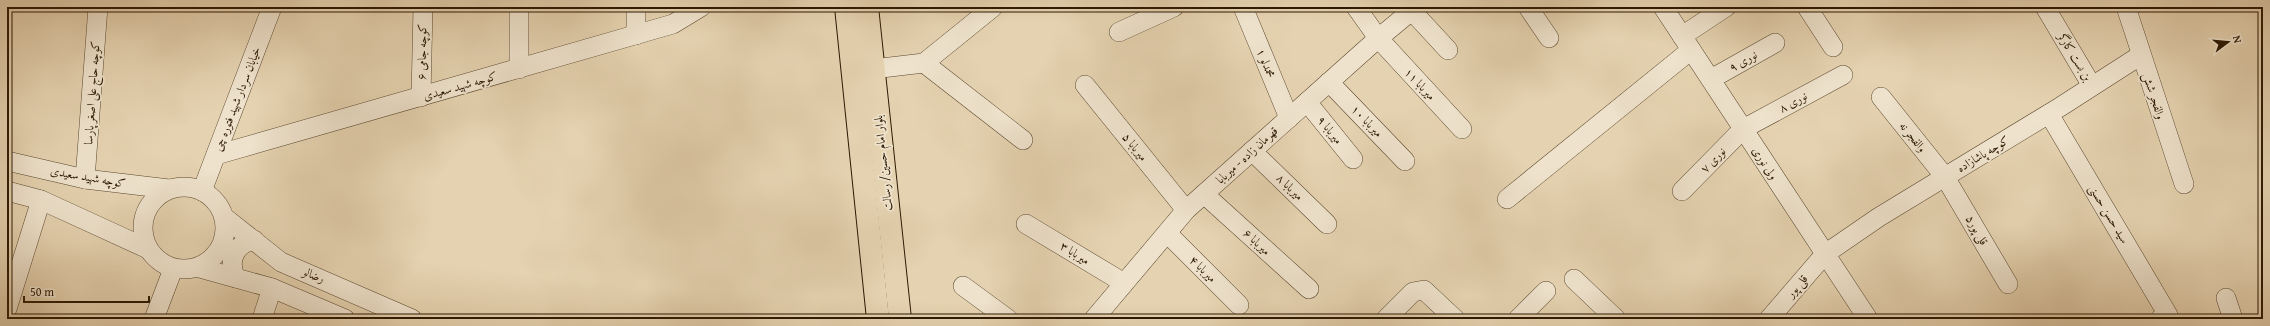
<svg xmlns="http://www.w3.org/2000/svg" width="2270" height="326" viewBox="0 0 2270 326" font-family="'Gentium Book Plus',Amiri,serif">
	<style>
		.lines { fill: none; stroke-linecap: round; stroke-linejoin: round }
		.minor-casing { stroke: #5a472e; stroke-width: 20 }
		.major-casing { stroke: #2c1903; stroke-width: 24 }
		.minor { stroke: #eee2cc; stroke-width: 19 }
		.major { stroke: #e5d2b0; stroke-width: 22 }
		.labels { text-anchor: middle; stroke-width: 3.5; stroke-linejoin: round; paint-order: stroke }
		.street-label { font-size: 12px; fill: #2c1903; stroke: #eee2cc }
	</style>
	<rect width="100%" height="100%" fill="#e5d2b0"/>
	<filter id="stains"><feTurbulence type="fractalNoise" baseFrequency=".005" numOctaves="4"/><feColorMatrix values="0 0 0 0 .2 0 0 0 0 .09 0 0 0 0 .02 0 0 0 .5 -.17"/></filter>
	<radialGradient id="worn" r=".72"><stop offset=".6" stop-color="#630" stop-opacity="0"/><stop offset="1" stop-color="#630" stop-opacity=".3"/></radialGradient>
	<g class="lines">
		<defs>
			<g id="minor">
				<path d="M519 7V69"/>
				<path d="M636 7V35"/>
				<path d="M1243 7 1289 118"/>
				<path d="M1356 7 1378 38 1462 129"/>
				<path d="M1528 7 1549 38"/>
				<path d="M1663 7 1868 319"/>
				<path d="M1807 7 1833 47"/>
				<path d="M2045 7 2092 86"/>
				<path d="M2126 7 2184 184"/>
				<path d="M1412 11 1448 50"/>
				<path d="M1119 32 1174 7"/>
				<path d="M1682 36 1726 7"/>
				<path d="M924 63 1023 140"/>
				<path d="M873 69 924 63 992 8"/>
				<path d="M1711 79 1775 43"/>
				<path d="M1329 82 1405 161"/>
				<path d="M1085 85 1186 210"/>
				<path d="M421 97 423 7"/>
				<path d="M1881 97 1945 177 2008 284"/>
				<path d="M1307 102 1353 159"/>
				<path d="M2049 114 2168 315 2160 319"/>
				<path d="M1252 151 1327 224"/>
				<path d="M216 155 673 24 701 7"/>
				<path d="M7 161 85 179 169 189"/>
				<path d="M85 179 98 7"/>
				<circle cx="184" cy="228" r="41"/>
				<path d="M7 191 41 200 148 249"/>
				<path d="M202 191 272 7"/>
				<path d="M1682 191 1743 129 1843 75"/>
				<path d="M1204 194 1309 289"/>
				<path d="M1507 199 1691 50"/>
				<path d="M224 217 281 262 412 319"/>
				<path d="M1026 224 1124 283"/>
				<path d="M1167 233 1239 305"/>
				<path d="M200 268 272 288 345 319"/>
				<path d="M236 278C227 261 235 244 254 240"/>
				<path d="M1574 279 1616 319"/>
				<path d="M963 286 1008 319"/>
				<path d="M2226 298 2233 319"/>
				<path d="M7 309 41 200"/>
				<path d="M154 319 173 269"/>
				<path d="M262 319 272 288"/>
				<path d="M1094 319 1186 210 1374 42 1416 7"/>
				<path d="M1386 319 1413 292 1424 290 1455 319"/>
				<path d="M1518 319 1546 291"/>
				<path d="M1769 319 1825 254 1879 217 2060 107 2141 55"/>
			</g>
			<g id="major">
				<path d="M846 7 878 319"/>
				<path d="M867 7 900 319"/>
			</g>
		</defs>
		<use href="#minor" class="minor-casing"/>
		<use href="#major" class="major-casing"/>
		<use href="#minor" class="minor"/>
		<use href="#major" class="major"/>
	</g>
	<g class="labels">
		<g class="street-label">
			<text transform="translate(422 52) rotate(-89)" y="4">کوچه جامی ۶</text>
			<text transform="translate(2075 57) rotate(59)" y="4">بن بست کارگر</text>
			<text transform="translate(1743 61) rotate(-30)" y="4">نوری ۹</text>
			<text transform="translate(1266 63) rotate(68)" y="4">محمدلو ۱</text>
			<text transform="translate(1420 84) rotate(47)" y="4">میربابا ۱۱</text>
			<text transform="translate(460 86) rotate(-16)" y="4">کوچه شهید سعیدی</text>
			<text transform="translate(92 93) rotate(-86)" y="4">کوچه حاج علی اصغر پارسا</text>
			<text transform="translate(2154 96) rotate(72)" y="4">والفجر شش</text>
			<text transform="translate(237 99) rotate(-69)" y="4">خیابان سردار شهید فتوره چی</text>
			<text transform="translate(1793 102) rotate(-29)" y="4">نوری ۸</text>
			<text transform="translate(1367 121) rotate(46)" y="4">میربابا ۱۰</text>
			<text transform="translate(1330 130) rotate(51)" y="4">میربابا ۹</text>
			<text transform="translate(1913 137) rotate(51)" y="4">والفجر نه</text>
			<text transform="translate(1135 147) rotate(51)" y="4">میربابا ۵</text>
			<text transform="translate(1983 154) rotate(-31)" y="4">کوچه پاشازاده</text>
			<text transform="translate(1247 155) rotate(-42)" y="4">قهرمان زاده - میربابا</text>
			<text transform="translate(1713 160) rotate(-46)" y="4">نوری ۷</text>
			<text transform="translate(883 163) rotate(-96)" y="4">بلوار امام حسین/ رسالت</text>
			<text transform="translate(1765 163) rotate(57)" y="4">ولی نوری</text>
			<text transform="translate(88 177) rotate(10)" y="4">کوچه شهید سعیدی</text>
			<text transform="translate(1290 187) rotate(44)" y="4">میربابا ۸</text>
			<text transform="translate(2109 214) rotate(59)" y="4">سید حسن حسنی</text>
			<text transform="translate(1977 230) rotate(60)" y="4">قلی پور۵</text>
			<text transform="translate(1257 242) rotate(43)" y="4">میربابا ۶</text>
			<text transform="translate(1075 253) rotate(32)" y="4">میربابا ۳</text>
			<text transform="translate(1203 269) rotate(45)" y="4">میربابا ۴</text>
			<text transform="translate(314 275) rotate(22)" y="4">رضالو</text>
			<text transform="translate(1797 286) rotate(-49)" y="4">قلی پور</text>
		</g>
	</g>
	<rect width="2270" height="326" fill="none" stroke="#e5d2b0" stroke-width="24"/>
	<rect x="8" y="8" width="2254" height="310" fill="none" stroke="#2c1903" stroke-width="2"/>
	<rect x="12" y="12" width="2246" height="302" fill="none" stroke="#2c1903"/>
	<g transform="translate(2228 42) rotate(74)" stroke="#eee2cc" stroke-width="3" paint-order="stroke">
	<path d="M0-3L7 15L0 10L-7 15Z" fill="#2c1903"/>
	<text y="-6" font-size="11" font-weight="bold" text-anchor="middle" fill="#2c1903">N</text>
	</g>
	<path d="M24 296v6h125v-6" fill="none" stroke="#2c1903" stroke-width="2"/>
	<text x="30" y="296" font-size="12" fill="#2c1903" stroke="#eee2cc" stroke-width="3" paint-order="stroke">50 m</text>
	<rect width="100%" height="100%" filter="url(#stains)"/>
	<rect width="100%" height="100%" fill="url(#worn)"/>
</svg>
